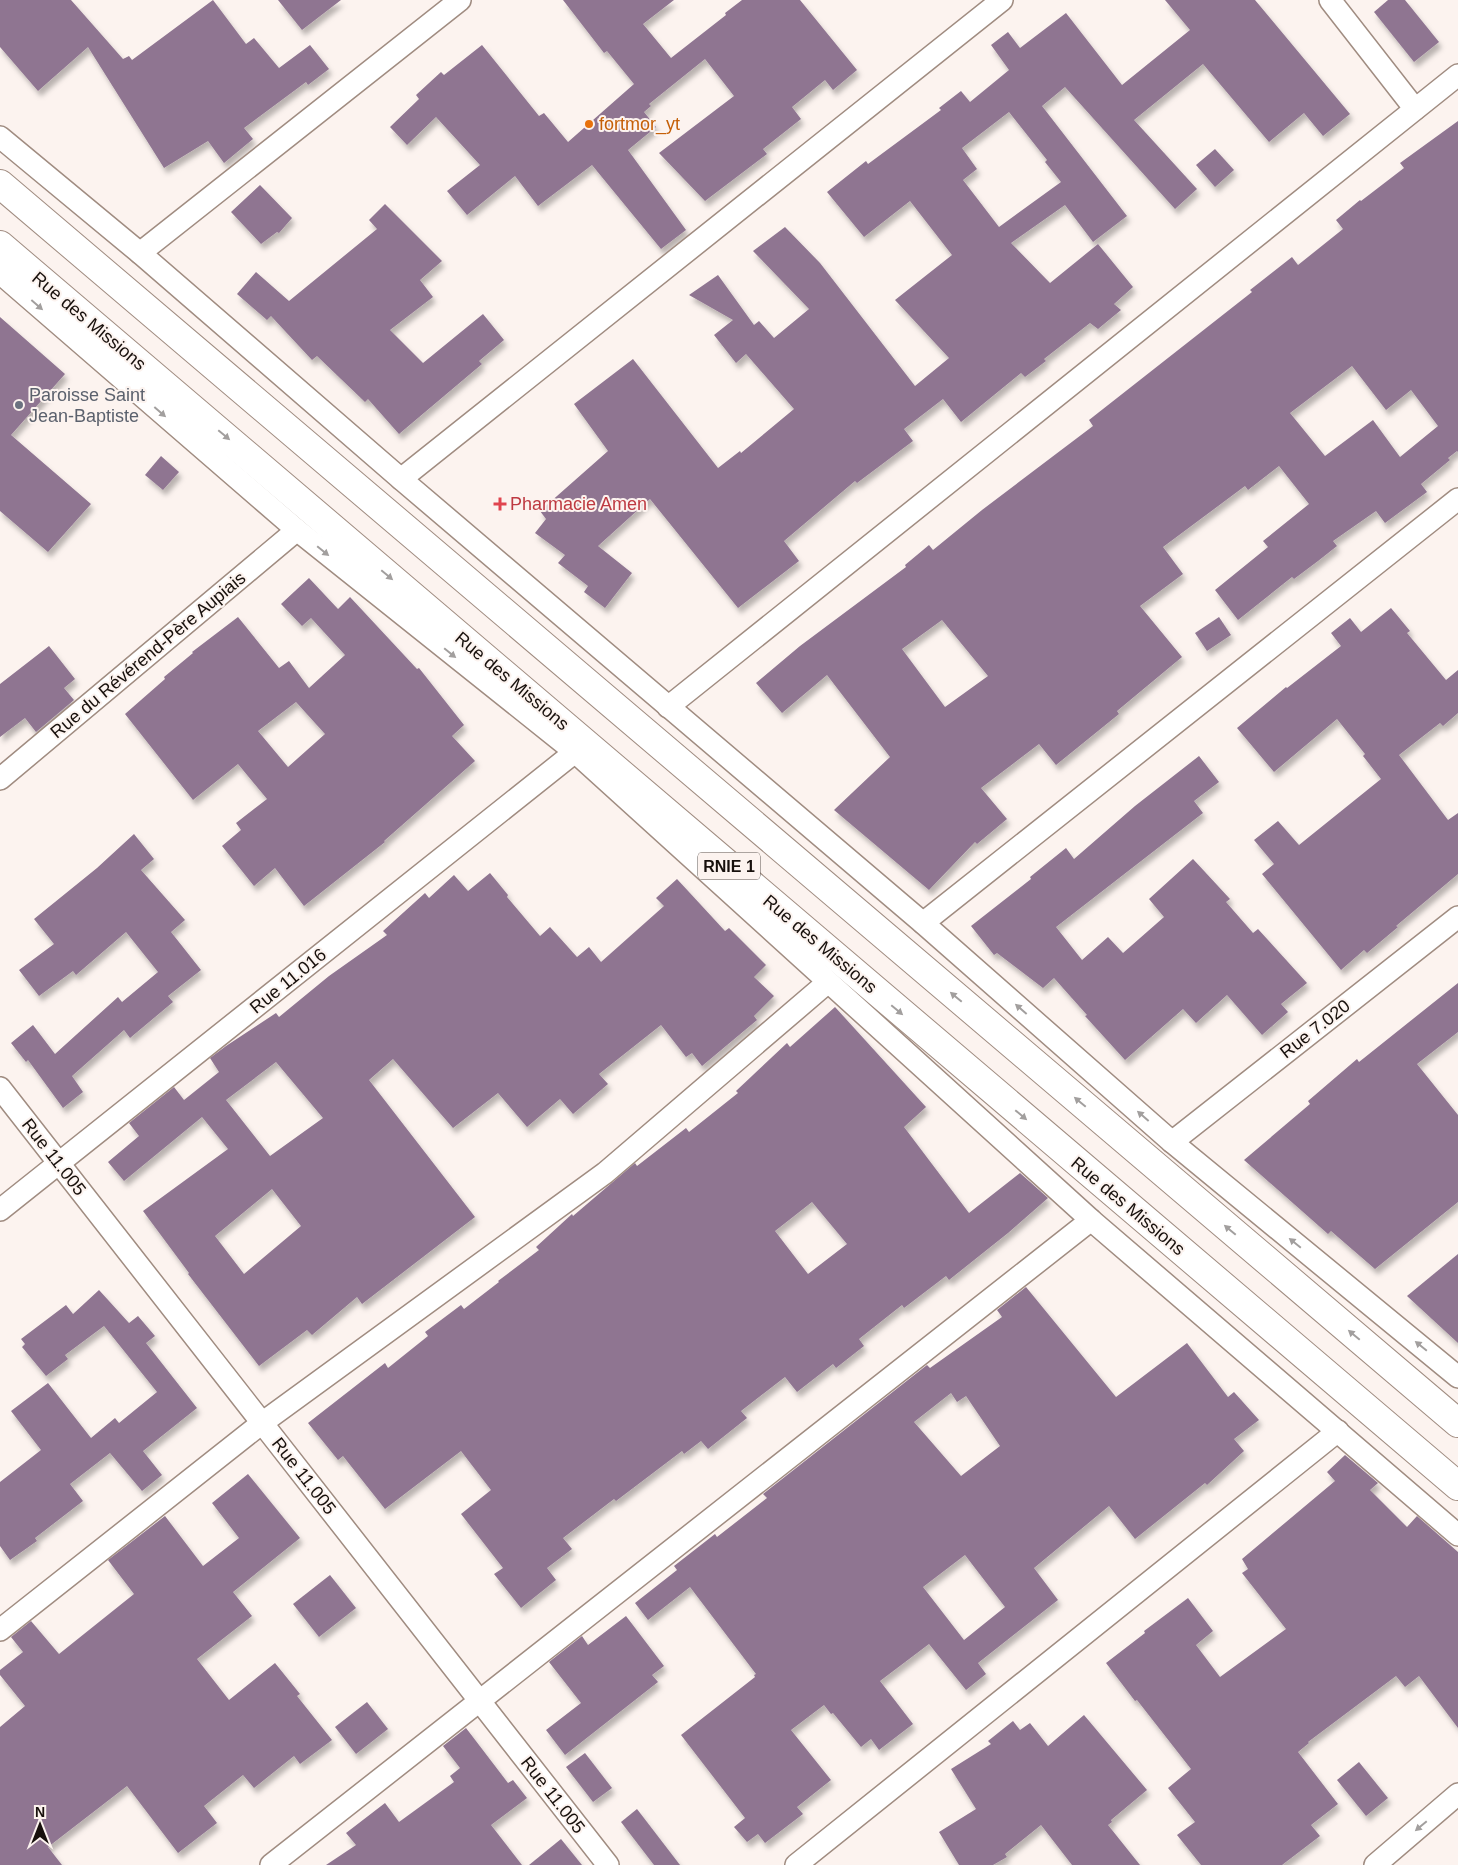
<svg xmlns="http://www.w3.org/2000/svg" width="1458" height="1865" viewBox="0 0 1458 1865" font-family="Helvetica,sans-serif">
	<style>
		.building { fill: #8f7591; fill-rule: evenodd; filter: url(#shadow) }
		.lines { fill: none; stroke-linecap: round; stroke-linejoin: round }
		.street-casing { stroke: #a08c81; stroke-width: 24 }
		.highway-casing { stroke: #a08c81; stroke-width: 30 }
		.street { stroke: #fff; stroke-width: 21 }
		.highway { stroke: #fff; stroke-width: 28 }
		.oneway { fill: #a29f9e }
		.food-dot { fill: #e8710a; stroke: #fcf3ef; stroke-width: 2 }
		.worship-dot { fill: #6b7280; stroke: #fcf3ef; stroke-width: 2 }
		.health-dot { fill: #e0444e; stroke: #fcf3ef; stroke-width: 2 }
		.labels { text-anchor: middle; stroke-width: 4; stroke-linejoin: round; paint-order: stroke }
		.shield { fill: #fcf3ef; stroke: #5c5450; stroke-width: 1 }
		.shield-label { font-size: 16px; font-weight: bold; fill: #17100c }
		.food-label { font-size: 18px; fill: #c56008; stroke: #fcf3ef; text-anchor: start }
		.street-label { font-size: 18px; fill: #17100c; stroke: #fcf3ef }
		.worship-label { font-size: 18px; fill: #5b616d; stroke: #fcf3ef; text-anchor: start }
		.health-label { font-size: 18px; fill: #be3a42; stroke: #fcf3ef; text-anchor: start }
	</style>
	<defs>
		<filter id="shadow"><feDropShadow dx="3" dy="5.5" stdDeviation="2.5" flood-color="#0004"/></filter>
	</defs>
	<rect width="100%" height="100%" fill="#fcf3ef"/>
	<g class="building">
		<path d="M0 0H71L123 59 129 56 132 60 213 0 246 44 254 38 279 68 310 45 329 69 308 85 306 82 244 128 253 139 224 163 208 141 164 168 88 47 38 91 0 47Z"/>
		<path d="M278 0H341L302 30Z"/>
		<path d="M563 0H674L643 24 671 58 726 15 725 13 742 0H800L857 70 833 90 825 80 792 107 801 119 763 149 767 154 705 201 659 153 734 96 705 59 649 104 651 106 644 112 656 127 628 150 686 230 661 249 592 165 538 206 515 176 467 215 447 191 480 165 436 117 407 145 390 127 419 99 416 95 441 72 444 75 482 45 539 116 544 113 568 142 634 84 607 51 604 53Z"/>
		<path d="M1165 0H1255L1350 114 1323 136 1304 113 1269 142 1203 64 1134 120 1197 189 1175 209 1065 87 1042 106 1127 216 1093 242 1065 205 1011 243 1050 283 1098 244 1133 287 1114 304 1121 310 1098 329 1090 323 1044 359 1046 361 1025 377 1021 373 961 422 943 399 904 429 913 441 857 483 855 481 784 541 799 561 738 608 650 499 598 546 632 573 605 608 584 592 588 586 558 563 565 555 535 533 546 519 540 511 608 451 574 404 633 359 718 468 740 451 741 453 794 409 746 354 736 363 714 335 733 320 689 295 718 275 754 325 759 321 774 338 809 309 753 251 785 227 820 263 915 386 949 358 895 300 952 255 910 201 864 237 827 192 866 161 868 164 941 110 939 108 961 91 970 102 1009 70 991 45 1008 32 1020 48 1066 13 1122 85 1190 30ZM1009 112 1047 160 1045 162 1061 182 999 227 963 180 977 169 962 148Z"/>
		<path d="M1388 0H1405L1439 42 1414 62 1374 12Z"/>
		<path d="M1458 121V452L1457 451 1448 458 1450 460 1421 484 1427 492 1385 523 1376 511 1333 541 1337 546 1318 561 1294 579 1292 577 1238 620 1215 590 1268 547 1263 541 1309 504 1279 466 1248 490 1245 486 1163 547 1183 574 1140 606 1182 657 1117 711 1119 714 1056 765 1039 744 981 788 1007 819 977 844 975 842 929 890 834 810 890 757 827 675 782 713 756 683 800 646 906 567 905 565 929 545 933 550 982 510 1093 426 1089 420 1252 292 1250 290 1292 257 1298 265 1343 229 1336 220 1360 200 1361 201 1404 168 1400 163ZM1352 366 1386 410 1411 390 1438 426 1400 457 1373 420 1325 456 1290 413ZM942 620 988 676 945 707 902 649Z"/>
		<path d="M1215 149 1234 170 1215 187 1196 165Z"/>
		<path d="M260 185 292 218 279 233 277 232 261 244 231 212Z"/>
		<path d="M385 204 442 261 420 280 433 297 390 330 423 363 483 314 504 340 479 361 482 364 399 434 368 399 365 402 317 356 312 360 271 316 267 320 237 294 256 272 289 301 377 229 369 220Z"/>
		<path d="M0 317 65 374 11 435 91 504 48 552 0 511Z"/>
		<path d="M161 456 179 472 163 490 145 475Z"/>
		<path d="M309 578 338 609 350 597 417 669 419 668 464 725 452 736 475 761 384 841 385 842 304 906 275 868 254 886 222 846 241 830 236 823 267 799 238 764 193 800 125 714 165 679 164 677 193 653 192 652 238 617 279 668 289 661 309 688 345 655 311 618 302 626 281 604ZM296 702 325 734 288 767 258 731Z"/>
		<path d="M1391 608 1410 631 1407 633 1446 680 1458 670V713L1443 726 1440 723 1399 755 1448 820 1458 813V874L1396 926 1398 927 1367 953 1364 950 1341 970 1262 874 1274 864 1254 840 1278 821 1299 845 1381 779 1363 756 1365 754 1337 719 1274 772 1237 728 1286 687 1287 688 1341 646 1331 633 1350 618 1361 632Z"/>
		<path d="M1219 617 1231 635 1207 651 1195 633Z"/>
		<path d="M49 646 75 679 64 688 74 700 36 732 25 718 0 737V684Z"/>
		<path d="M1199 756 1219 782 1194 801 1203 813 1056 927 1082 960 1108 937 1123 953 1164 917 1149 899 1193 859 1230 899 1226 902 1253 933 1258 929 1307 983 1281 1004 1288 1012 1262 1035 1227 995 1196 1023 1183 1009 1125 1060 1085 1016 1087 1015 1054 978 1043 988 997 953 994 955 971 926 1031 879 1030 877 1066 848 1074 859 1135 806Z"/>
		<path d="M134 834 154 859 141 870 185 920 171 932 201 970 168 996 173 1002 130 1038 124 1030 72 1076 83 1092 63 1108 28 1060 26 1062 11 1043 33 1025 55 1054 118 997 122 1002 158 972 126 932 76 975 73 971 39 996 19 970 54 944 34 919 97 868Z"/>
		<path d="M490 873 508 895 507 897 540 936 550 927 577 957 589 947 601 962 664 906 656 898 677 879 725 931 729 928 766 965 754 977 774 996 754 1016 757 1020 702 1066 692 1053 686 1057 661 1025 599 1074 608 1084 573 1114 560 1099 527 1127 498 1093 453 1128 393 1059 369 1080 475 1217 362 1304 357 1297 312 1335 307 1330 259 1366 188 1274 189 1273 143 1211 228 1149 202 1117 124 1181 108 1162 139 1136 129 1123 174 1087 184 1100 219 1072 210 1058 226 1046 276 1013 279 1017 329 976 387 935 383 931 425 893 429 898 454 875 468 891ZM276 1062 323 1118 270 1156 226 1100ZM272 1189 301 1226 244 1274 215 1236Z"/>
		<path d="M1458 983V1032L1417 1064 1458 1115V1202L1375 1269 1331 1231 1328 1234 1244 1160 1310 1104 1308 1101 1357 1059 1359 1062Z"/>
		<path d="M835 1007 926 1107 904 1127 969 1213 1020 1173 1048 1198 1008 1233 949 1280 946 1276 904 1308 902 1305 859 1339 864 1346 836 1368 833 1364 797 1392 785 1377 741 1411 747 1418 708 1449 701 1441 684 1454 682 1451 616 1501 614 1499 563 1538 572 1549 547 1568 556 1580 521 1608 494 1574 503 1568 461 1514 491 1490 461 1451 385 1509 343 1456 338 1460 308 1423 385 1363 388 1368 428 1336 425 1332 461 1305 464 1309 499 1282 498 1281 539 1250 536 1247 572 1214 573 1216 635 1163 637 1166 686 1128 689 1132 738 1093 736 1091 787 1043 790 1047ZM812 1202 847 1244 808 1274 775 1231Z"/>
		<path d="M1458 1254V1343L1407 1296Z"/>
		<path d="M1026 1287 1116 1397 1187 1343 1228 1397 1234 1392 1259 1420 1234 1439 1244 1451 1207 1485 1205 1483 1135 1539 1109 1506 1034 1568 1058 1600 978 1663 986 1674 966 1690 929 1644 880 1681 913 1724 879 1750 871 1739 861 1747 833 1713 831 1714 824 1705 791 1730 831 1780 797 1807 803 1814 765 1843 758 1834 747 1842 734 1827 745 1818 681 1735 755 1677 754 1675 756 1674 690 1587 648 1620 635 1603 677 1570 674 1566 715 1534 717 1537 767 1498 763 1494 927 1365 930 1368 1002 1317 997 1310ZM951 1393 957 1402 966 1396 1000 1446 961 1476 914 1422ZM965 1555 1005 1607 964 1640 923 1587Z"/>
		<path d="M99 1290 129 1323 138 1316 155 1336 146 1343 197 1408 143 1451 162 1475 142 1491 110 1453 70 1484 83 1501 35 1538 37 1541 10 1560 0 1546V1482L41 1450 11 1411 48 1383 91 1438 115 1418 119 1423 157 1392 104 1326 65 1355 68 1359 46 1376 22 1347 25 1344 21 1339 66 1305 73 1314Z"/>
		<path d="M1345 1455 1378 1483 1370 1490 1407 1527 1417 1516 1458 1552V1728L1419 1676 1405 1687 1396 1676 1308 1742 1309 1743 1298 1752 1338 1804 1311 1825 1320 1836 1282 1865H1201L1177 1835 1195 1822 1168 1788 1191 1769 1137 1700 1135 1701 1106 1663 1145 1633 1144 1631 1188 1598 1213 1631 1196 1645 1220 1677 1286 1629 1242 1573 1248 1569 1242 1559 1335 1481 1327 1472Z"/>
		<path d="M248 1474 300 1538 233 1592 252 1616 197 1659 229 1700 275 1663 300 1694 297 1696 332 1740 300 1764 294 1756 254 1788 243 1775 204 1806 217 1823 178 1853 127 1786 48 1847 62 1865H0V1727L25 1706 0 1675V1670L23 1652 11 1637 31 1621 59 1654 134 1594 108 1560 165 1516 203 1566 239 1538 212 1503Z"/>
		<path d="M330 1575 356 1608 319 1637 293 1604Z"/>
		<path d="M626 1616 664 1666 652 1675 658 1682 565 1755 546 1730 581 1703 549 1662 582 1636 588 1645Z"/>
		<path d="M367 1702 388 1729 356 1754 335 1727Z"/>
		<path d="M1084 1715 1147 1790 1111 1820 1112 1822 1108 1825 1140 1865H1072L1041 1825 1005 1854 1007 1857 993 1865H959L939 1832 976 1809 951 1769 991 1744 988 1741 1013 1721 1020 1730 1030 1723 1048 1746Z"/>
		<path d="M466 1728 508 1783 513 1780 527 1798 491 1825 522 1865H326L356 1845 346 1833 385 1803 399 1822 454 1782 450 1776 460 1768 443 1746Z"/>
		<path d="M585 1753 612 1788 593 1802 566 1767Z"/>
		<path d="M1359 1762 1388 1798 1366 1816 1337 1780Z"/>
		<path d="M637 1809 680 1865H654L621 1822Z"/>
		<path d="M561 1839 582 1865H529Z"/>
	</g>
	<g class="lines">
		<defs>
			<g id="street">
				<path d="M1330 0 1415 109"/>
				<path d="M0 137 140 253 401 479 923 923 1172 1142 1458 1377"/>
				<path d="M140 253 460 0"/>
				<path d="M0 273 297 530 575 752 1091 1220 1458 1535"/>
				<path d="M401 479 1002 0"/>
				<path d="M668 707 1458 75"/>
				<path d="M0 779 297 530"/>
				<path d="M923 923 1458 499"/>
				<path d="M0 1088 608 1865"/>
				<path d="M1172 1142 1458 917"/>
				<path d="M0 1210 575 752"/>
				<path d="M0 1630 262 1423 605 1173 828 982"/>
				<path d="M271 1865 1091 1220"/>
				<path d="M796 1865 1338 1431"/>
				<path d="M1375 1865 1458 1794"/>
			</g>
			<g id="highway">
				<path d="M0 184 1458 1423"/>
				<path d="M0 245 1458 1486"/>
			</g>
		</defs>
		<use href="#street" class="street-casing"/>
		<use href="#highway" class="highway-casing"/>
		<use href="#street" class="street"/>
		<use href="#highway" class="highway"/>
	</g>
	<defs><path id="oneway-solid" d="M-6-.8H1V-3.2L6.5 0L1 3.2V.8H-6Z" transform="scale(1.25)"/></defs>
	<g class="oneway">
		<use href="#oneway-solid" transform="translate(37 305) rotate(41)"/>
		<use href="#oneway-solid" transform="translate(160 412) rotate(41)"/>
		<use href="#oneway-solid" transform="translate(224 435) rotate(40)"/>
		<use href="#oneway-solid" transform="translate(323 551) rotate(39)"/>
		<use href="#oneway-solid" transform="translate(387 575) rotate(40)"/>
		<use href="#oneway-solid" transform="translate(450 653) rotate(39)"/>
		<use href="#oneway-solid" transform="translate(956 997) rotate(-140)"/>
		<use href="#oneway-solid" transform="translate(1021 1009) rotate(-139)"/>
		<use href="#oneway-solid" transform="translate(897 1010) rotate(40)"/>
		<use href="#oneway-solid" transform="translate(1080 1102) rotate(-140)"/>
		<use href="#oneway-solid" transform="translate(1021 1115) rotate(40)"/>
		<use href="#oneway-solid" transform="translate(1143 1116) rotate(-139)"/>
		<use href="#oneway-solid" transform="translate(1230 1230) rotate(-140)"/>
		<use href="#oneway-solid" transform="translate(1295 1243) rotate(-141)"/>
		<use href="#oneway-solid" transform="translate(1354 1335) rotate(-140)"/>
		<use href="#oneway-solid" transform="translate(1421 1346) rotate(-141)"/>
		<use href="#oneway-solid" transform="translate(1421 1826) rotate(140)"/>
	</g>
	<circle class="food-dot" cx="589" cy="124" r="5"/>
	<circle class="worship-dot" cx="19" cy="405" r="5"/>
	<path class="health-dot" d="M497.5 496.5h5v5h5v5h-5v5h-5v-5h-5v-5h5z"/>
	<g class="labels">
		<rect class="shield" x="698" y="852.5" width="62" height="27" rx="4"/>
		<g class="shield-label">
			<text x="729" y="872">RNIE 1</text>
		</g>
		<g class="food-label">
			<text x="599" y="130">fortmor_yt</text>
		</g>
		<g class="street-label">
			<text transform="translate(89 321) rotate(40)" y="6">Rue des Missions</text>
			<text transform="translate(148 655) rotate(-40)" y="6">Rue du Révérend-Père Aupiais</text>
			<text transform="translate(512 681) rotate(40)" y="6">Rue des Missions</text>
			<text transform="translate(820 944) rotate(40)" y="6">Rue des Missions</text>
			<text transform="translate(288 981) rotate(-39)" y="6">Rue 11.016</text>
			<text transform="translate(1315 1029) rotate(-38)" y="6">Rue 7.020</text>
			<text transform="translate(54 1157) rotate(52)" y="6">Rue 11.005</text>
			<text transform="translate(1128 1206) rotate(40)" y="6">Rue des Missions</text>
			<text transform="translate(304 1476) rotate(52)" y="6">Rue 11.005</text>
			<text transform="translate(553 1795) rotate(52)" y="6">Rue 11.005</text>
		</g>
		<g class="worship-label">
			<text x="29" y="401">Paroisse Saint<tspan x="29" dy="21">Jean-Baptiste</tspan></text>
		</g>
		<g class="health-label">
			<text x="510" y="510">Pharmacie Amen</text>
		</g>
	</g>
	<g transform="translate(40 1825)" stroke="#fcf3ef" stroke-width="4" paint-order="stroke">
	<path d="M0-4L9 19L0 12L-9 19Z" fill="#17100c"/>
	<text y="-8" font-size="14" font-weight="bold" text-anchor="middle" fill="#17100c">N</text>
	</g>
</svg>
